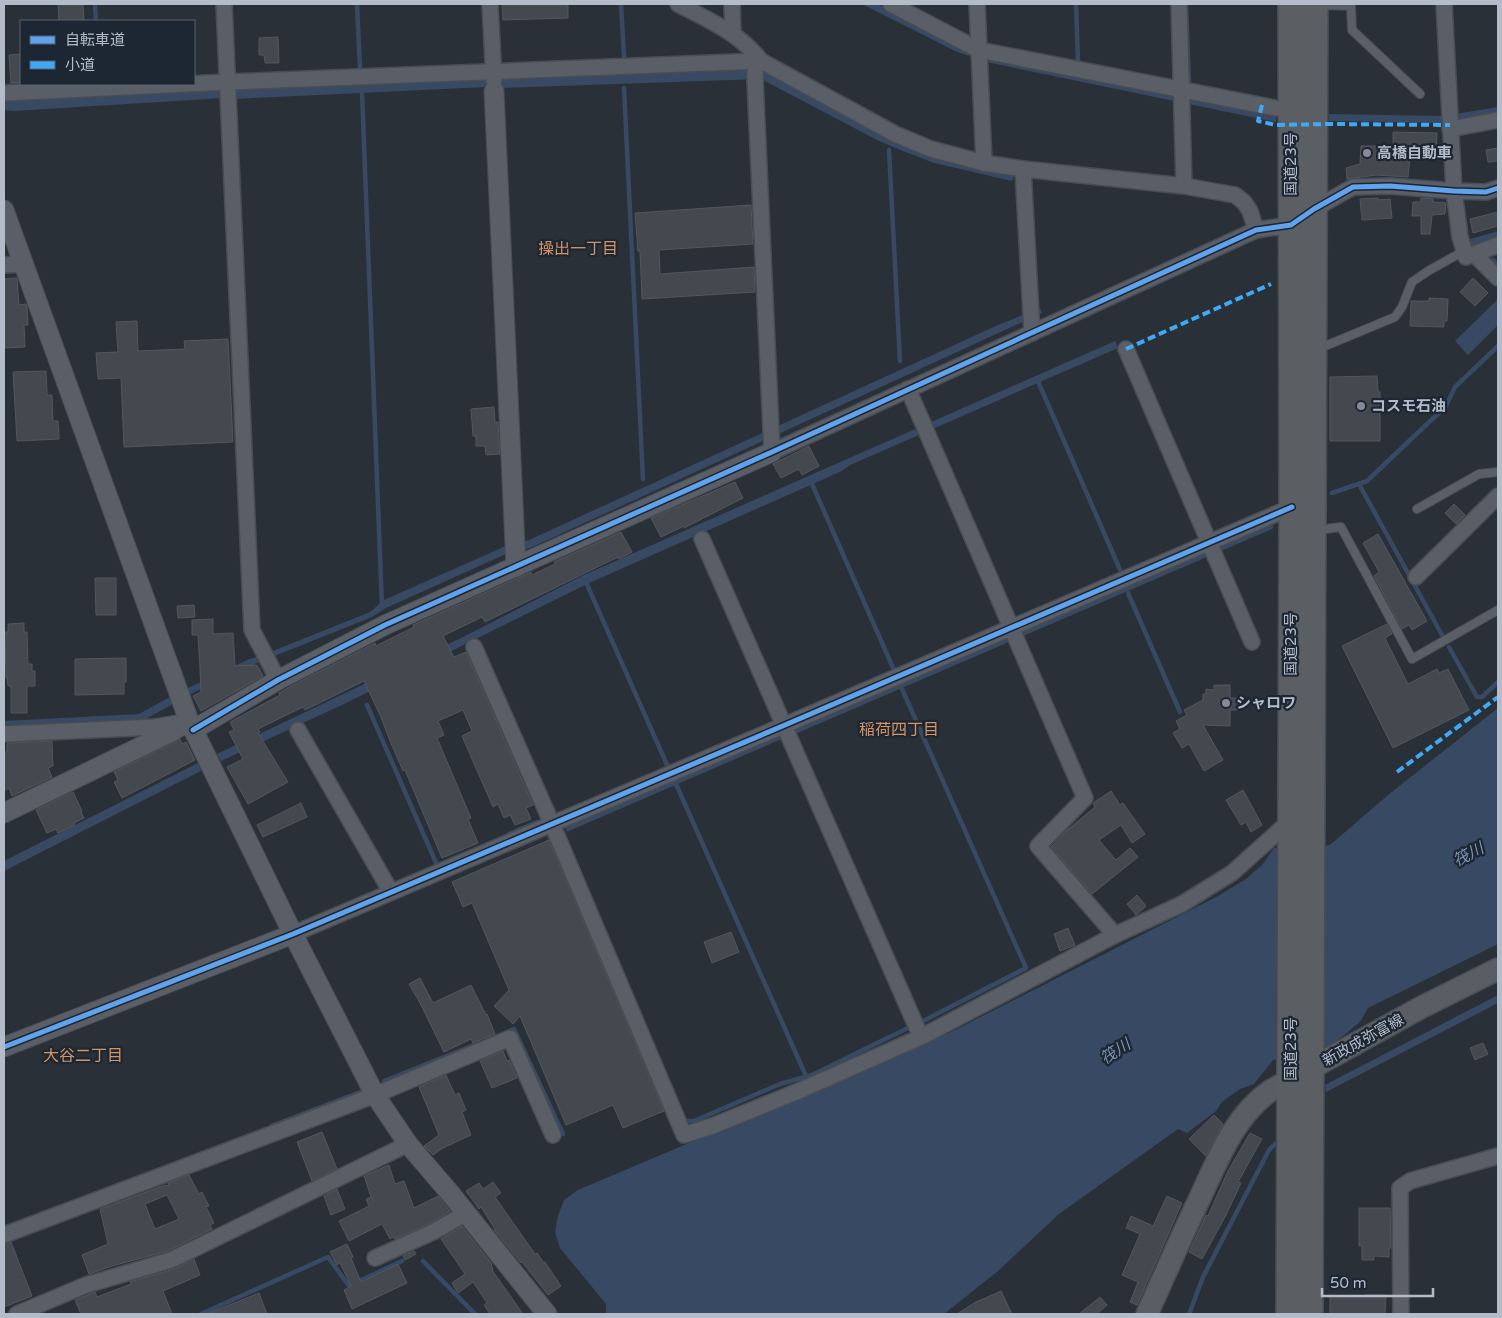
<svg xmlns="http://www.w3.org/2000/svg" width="1502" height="1318" viewBox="0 0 1502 1318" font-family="'Varela Round','Noto Sans JP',sans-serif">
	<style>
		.water { fill: #384963 }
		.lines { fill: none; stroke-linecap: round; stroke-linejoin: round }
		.stream { stroke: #384963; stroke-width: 4.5 }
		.building { fill: #444950; stroke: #52575f; fill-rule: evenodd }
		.service-casing { stroke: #484c53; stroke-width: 10 }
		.minor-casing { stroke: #484c53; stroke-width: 18 }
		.tertiary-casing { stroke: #484c53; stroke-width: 21 }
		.secondary-casing { stroke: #484c53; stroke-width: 24 }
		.trunk-casing { stroke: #474c53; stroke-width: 28 }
		.service { stroke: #5a5e66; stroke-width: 8 }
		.minor { stroke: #5a5e66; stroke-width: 15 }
		.tertiary { stroke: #5a5e66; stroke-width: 19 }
		.secondary { stroke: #595d64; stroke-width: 21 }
		.trunk { stroke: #5b5f64; stroke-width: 25 }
		.quiet { stroke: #3fa9f5; stroke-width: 4; stroke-dasharray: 8 4; stroke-linecap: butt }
		.cycleway-casing { stroke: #1d2633; stroke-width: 8 }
		.cycleway { stroke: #60a3ed; stroke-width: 5 }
		.poi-dot { fill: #848b96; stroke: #1d2633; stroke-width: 2 }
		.labels { text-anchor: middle; stroke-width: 4.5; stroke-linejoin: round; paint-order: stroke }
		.poi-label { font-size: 15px; font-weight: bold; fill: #b4bcc9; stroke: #1d2633; text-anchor: start }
		.street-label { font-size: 15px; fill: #b4bcc9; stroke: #1d2633 }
		.neighbourhood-label { font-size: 16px; fill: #d59563; stroke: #1d2633 }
		.water-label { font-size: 16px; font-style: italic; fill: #7c92b1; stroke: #1d2633 }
	</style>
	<rect width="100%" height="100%" fill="#2a3038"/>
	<g class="water">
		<path d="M862 4H878L967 50 1276 116V122L986 62 955 51Z"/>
		<path d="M760 69 893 139 1014 175 1012 181 934 163 903 151 879 141 761 79 500 88 486 87 235 99 224 98 14 111 4 110V99L502 78Z"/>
		<path d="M1498 107V114L1444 123 1329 121V114L1443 116Z"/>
		<path d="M1498 231V240L1470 248 1467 240Z"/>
		<path d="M1497 300 1498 302V325L1468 355 1455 341Z"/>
		<path d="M1040 308 1042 313 530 548 508 553 386 608 372 617 257 663 186 696 184 690 249 659 258 657 370 612 384 600 508 545 529 540 998 325Z"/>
		<path d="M1115 341 1118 348 850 465 842 471 587 584 344 704 221 761 217 754 461 638 584 575Z"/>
		<path d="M170 697 173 704 144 720 4 728V721L139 714Z"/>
		<path d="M1498 708V944L1368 1008 1360 1022 1327 1049 1273 1060 1254 1084 1240 1089 1222 1102 1216 1111 1187 1133 1178 1129 1059 1214 998 1271 944 1314H606V1304L560 1248 555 1232 558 1216 564 1200 578 1190 953 1031 1218 896 1246 879 1263 864 1274 848H1312L1330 845 1388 795Z"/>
		<path d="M198 763 201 771 4 871V861Z"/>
		<path d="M1498 995V1003L1326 1092 1325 1085Z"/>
	</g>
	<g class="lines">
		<g class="stream">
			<path d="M95 4 96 21"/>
			<path d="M357 4 360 69"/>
			<path d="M621 4 624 57"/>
			<path d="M1076 4 1078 61"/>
			<path d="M1186 4 1189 83"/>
			<path d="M624 88 643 479"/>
			<path d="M362 93 382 607"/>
			<path d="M889 150 900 361"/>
			<path d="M1493 260 1498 266"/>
			<path d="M1037 379 1121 572"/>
			<path d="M812 484 894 670"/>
			<path d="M1359 484 1442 635"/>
			<path d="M1332 493 1367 481 1446 406 1455 387 1498 346"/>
			<path d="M1218 550 1271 527"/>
			<path d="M585 580 668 767"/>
			<path d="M1128 593 1180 712"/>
			<path d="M1020 635 1206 555"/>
			<path d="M1449 647 1477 697H1482L1498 682"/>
			<path d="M902 689 1026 968 923 1021"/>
			<path d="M367 705 437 865 440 864"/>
			<path d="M792 733 1008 640"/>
			<path d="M676 784 806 1076"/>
			<path d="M568 829 783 736"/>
			<path d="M509 834 537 822"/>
			<path d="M507 1032 514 1029 563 1134"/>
			<path d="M384 1081 474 1045"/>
			<path d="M688 1121H694L780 1084 812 1075 910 1027"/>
			<path d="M271 1126 363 1091"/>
			<path d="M423 1261 475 1314"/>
			<path d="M201 1314 328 1257 349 1286 402 1261"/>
			<path d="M1189 1314 1203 1277 1269 1150 1275 1144"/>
		</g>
	</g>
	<g class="building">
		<path d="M58 4H83L84 21H59Z"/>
		<path d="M502 4H568V18L503 20Z"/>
		<path d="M278 37 279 63H265L264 55H259V38Z"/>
		<path d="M21 54V83H11L9 55Z"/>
		<path d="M1393 132 1437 133 1436 158H1410L1408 177 1376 175 1347 179 1346 168 1360 164 1361 146H1393Z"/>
		<path d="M1498 148V161L1488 162 1486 150Z"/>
		<path d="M1378 198V200L1390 199 1392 218 1362 220 1360 199Z"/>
		<path d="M1421 198 1433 199V202L1446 203 1445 214 1432 215 1430 234H1421V216H1412L1413 202H1421Z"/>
		<path d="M751 205 753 244 659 250 660 274 754 267 755 292 642 299 640 251H638L635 213Z"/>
		<path d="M1498 212V226L1473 233 1470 219Z"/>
		<path d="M17 278 19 305 26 304 27 306 28 325H24L25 347 4 348V279Z"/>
		<path d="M1473 278 1488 293 1475 306 1460 292Z"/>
		<path d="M1429 298 1448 299 1447 321H1444V327L1410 326 1411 301H1429Z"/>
		<path d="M137 321 138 351 185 349 184 341 228 339 233 442 124 447 121 378 98 379 96 353 118 352 116 322Z"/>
		<path d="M46 371 47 395H52L53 421H58L59 439 17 441 13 372Z"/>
		<path d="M1377 376 1378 392H1380V441H1330V377Z"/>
		<path d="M494 407 495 422H498L500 454 486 455 485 446H476V436H473L471 409Z"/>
		<path d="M809 446 819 466 802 475 799 469 781 478 773 464Z"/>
		<path d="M735 482 743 498 684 528V526L661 537 651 518Z"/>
		<path d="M1454 504 1465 515 1456 524 1445 513Z"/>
		<path d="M621 532 632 552 619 559 618 557 485 622 482 617 443 636 454 657 466 652 533 805 526 808 531 819 515 825 510 815 504 818 498 804 493 807 462 736 472 731 463 710 438 721 444 735 437 738 471 818 468 819 478 843 442 858 405 770 403 771 390 741 381 717 364 681 305 710 303 707 258 729 260 732 258 733 288 782 248 804 227 767 243 759 229 732 234 730 230 722 280 695 279 693 293 685 375 643 376 646 414 627 413 625 531 572 532 575 555 564 554 562Z"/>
		<path d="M1378 534 1427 621 1412 630 1409 625 1402 629 1374 576 1379 572 1363 543Z"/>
		<path d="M95 578H116V615H96Z"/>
		<path d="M194 605 195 617 178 618 177 606Z"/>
		<path d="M213 619V634L233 633 235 666 257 665 263 676 201 711 193 696 201 692 200 668 198 635H192V620Z"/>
		<path d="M24 623V632H27L28 664H32V671H35V686H27V713H11V686H8L7 678H6L5 632H8V624Z"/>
		<path d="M1387 624 1392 634 1385 638 1408 684 1437 669 1439 673 1448 669 1469 710 1393 748 1342 646Z"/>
		<path d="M126 658V682H124V694L75 695V659Z"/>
		<path d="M1214 685H1230V698H1239V710H1230V726L1203 725 1223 760 1204 771 1189 744 1182 748 1173 733 1180 729 1176 721 1187 715 1184 710 1203 700V694H1206V689L1214 690Z"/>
		<path d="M180 739 182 744 186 742 195 760 122 798 114 782 118 780 114 772Z"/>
		<path d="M52 741 53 766 48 768 52 777 12 796 9 788 4 791V752H7V743Z"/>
		<path d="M1243 790 1262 825 1251 832 1246 822 1241 825 1226 800Z"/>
		<path d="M1111 791 1120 805 1123 803 1145 834 1132 843 1121 825 1099 840 1116 860 1130 848 1138 857 1092 894 1051 847 1066 831 1095 807 1093 803Z"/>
		<path d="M73 792 82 811 81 812 84 818 74 823 75 825 58 833 56 829 47 833 36 810Z"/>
		<path d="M301 803 307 817 263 837 257 825Z"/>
		<path d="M549 840 664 1111 623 1128 613 1105 566 1125 520 1016 513 1024 494 1006 509 990 472 903 463 907 452 882Z"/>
		<path d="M1137 895 1146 906 1136 915 1127 904Z"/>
		<path d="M1068 928 1075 945 1060 951 1054 934Z"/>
		<path d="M731 932 739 952 712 963 704 942Z"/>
		<path d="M420 978 433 1003 471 985 486 1015 487 1014 495 1034 473 1043 471 1039 444 1052 420 1003 409 984Z"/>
		<path d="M1483 1043 1488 1054 1475 1060 1470 1048Z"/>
		<path d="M503 1051 507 1061 509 1060 517 1078 492 1088 480 1061Z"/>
		<path d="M446 1075 455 1095 459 1093 466 1110 462 1112 471 1135 443 1148 433 1155 424 1146 439 1135 419 1087Z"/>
		<path d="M1214 1115 1223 1124 1206 1156 1189 1139Z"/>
		<path d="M322 1132 337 1169 312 1181 297 1142Z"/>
		<path d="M1250 1133 1262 1139 1238 1182 1241 1183 1226 1215 1202 1259 1189 1252 1206 1215 1208 1216 1228 1171Z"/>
		<path d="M389 1165 395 1184 404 1181 414 1208 438 1196 450 1211 431 1223 395 1239 393 1237 390 1239 382 1224 349 1241 339 1221 369 1206 366 1199 371 1197 364 1176Z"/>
		<path d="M189 1175 199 1194 202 1192 209 1206 206 1207 214 1223 210 1225 212 1229 168 1251 112 1266 89 1274 82 1255 108 1244 100 1209 165 1185 166 1186 169 1185 168 1183ZM167 1195 179 1219 155 1229 145 1204Z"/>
		<path d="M493 1182 501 1193 495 1197 535 1254 537 1253 544 1263 545 1262 561 1286 548 1295 522 1262 521 1263 494 1230 495 1229 481 1207 479 1209 466 1191 479 1183 483 1189Z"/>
		<path d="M337 1189 345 1209 331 1215 324 1196Z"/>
		<path d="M1167 1196 1182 1203 1137 1305 1130 1302 1138 1282 1122 1275 1140 1234 1126 1228 1131 1216 1153 1226Z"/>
		<path d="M1359 1208H1390L1391 1248H1389V1257L1374 1256V1260H1362V1246H1359Z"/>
		<path d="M462 1226 492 1264 491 1265 493 1269 492 1270 523 1314H490L484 1305 487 1303 473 1282 458 1293 452 1283 465 1274 441 1239Z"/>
		<path d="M11 1242 32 1296 4 1307V1244Z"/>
		<path d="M347 1244 353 1257 351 1258 361 1282 398 1264 407 1283 352 1309 344 1290 351 1286 340 1263 337 1265 330 1252Z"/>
		<path d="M414 1251 416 1254 405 1260 403 1256Z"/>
		<path d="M194 1259 200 1275 163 1291 172 1314H81L75 1300 95 1292 97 1297 131 1284 130 1282 174 1269Z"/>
		<path d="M1001 1291 1012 1314H957L974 1303Z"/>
		<path d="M259 1293 267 1314H207Z"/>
		<path d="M1365 1295H1386L1385 1314H1330V1296H1365Z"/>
		<path d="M1100 1297 1107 1305 1097 1314H1079Z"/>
	</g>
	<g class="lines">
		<defs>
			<g id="service">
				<path d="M1319 5 1351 6 1352 30 1420 94"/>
				<path d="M1318 349 1395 317 1402 307 1412 282 1428 271 1464 251"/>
				<path d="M1417 509 1479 474 1498 472"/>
				<path d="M1317 530 1341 527 1412 659 1498 610"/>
			</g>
			<g id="minor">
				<path d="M224 4 252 630 278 680"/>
				<path d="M490 4 494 80"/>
				<path d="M678 4C708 20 740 33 761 61L895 134 931 149 984 163 1023 169 1184 186 1235 195 1244 202 1250 211 1256 230"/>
				<path d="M732 4 733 34"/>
				<path d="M891 4 979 50 1275 108"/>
				<path d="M977 4 984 163"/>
				<path d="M1179 4 1184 186"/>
				<path d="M1444 4 1454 191 1460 237 1466 257 1474 254 1498 278"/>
				<path d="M761 61 755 68V80L772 452 1256 230 1291 225 1314 209 1353 187 1390 186 1454 191 1486 192 1498 188"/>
				<path d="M4 93 228 82 761 61"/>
				<path d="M1450 129 1498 120"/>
				<path d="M1023 169 1032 333"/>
				<path d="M1474 254 1498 245"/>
				<path d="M4 265 24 264"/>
				<path d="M1126 349 1252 642"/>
				<path d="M908 389 1085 798 1038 846 1115 935"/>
				<path d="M702 539 921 1037"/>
				<path d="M1416 577 1498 496"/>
				<path d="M474 647 552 824 684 1135 715 1125 801 1090 921 1037 1115 935 1182 904 1232 873 1291 820"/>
				<path d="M298 730 391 892"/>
				<path d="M4 734 155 727 184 722"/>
				<path d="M293 934 785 725 1292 507"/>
				<path d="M4 1235 375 1095 510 1038 553 1135"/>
				<path d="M375 1258 435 1231 466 1213"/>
				<path d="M17 1314 86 1285 171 1260 408 1144"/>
				<path d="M1401 1314 1400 1188 1410 1181 1498 1156"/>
			</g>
			<g id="tertiary">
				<path d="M494 91 516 567"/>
				<path d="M4 210 189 721 293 934 375 1095 408 1144 450 1193 547 1314"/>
				<path d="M193 730 278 680 385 625 772 452"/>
				<path d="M4 813 169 733 189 721"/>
				<path d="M4 1047 293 934"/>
			</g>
			<path id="secondary" d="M1147 1314C1164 1277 1180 1239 1198 1202 1217 1162 1233 1117 1270 1091L1420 1008 1498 969"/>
			<g id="trunk">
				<path d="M1289 1314 1292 507 1291 4"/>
				<path d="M1310 1314 1315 4"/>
			</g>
		</defs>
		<use href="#service" class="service-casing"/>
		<use href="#minor" class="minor-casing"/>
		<use href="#tertiary" class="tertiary-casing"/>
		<use href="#secondary" class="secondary-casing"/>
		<use href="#trunk" class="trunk-casing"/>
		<use href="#service" class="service"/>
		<use href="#minor" class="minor"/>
		<use href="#tertiary" class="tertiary"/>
		<use href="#secondary" class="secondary"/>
		<use href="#trunk" class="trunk"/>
		<g class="quiet">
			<path d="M1262 105 1258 121 1276 125 1331 124 1450 125"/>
			<path d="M1126 349 1271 284"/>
			<path d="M1397 772 1498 697"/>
		</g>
		<defs>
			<g id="cycleway">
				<path d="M193 730 278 680 385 625 772 452 1256 230 1291 225 1314 209 1353 187 1390 186 1454 191 1486 192 1498 188"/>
				<path d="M4 1047 293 934 785 725 1292 507"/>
			</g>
		</defs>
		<use href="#cycleway" class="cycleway-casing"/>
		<use href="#cycleway" class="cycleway"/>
	</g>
	<g class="poi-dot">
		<circle cx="1367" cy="153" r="5"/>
		<circle cx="1361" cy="406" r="5"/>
		<circle cx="1226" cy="703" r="5"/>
	</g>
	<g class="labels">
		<g class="poi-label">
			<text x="1377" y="158">高橋自動車</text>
			<text x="1371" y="411">コスモ石油</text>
			<text x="1236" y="708">シャロワ</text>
		</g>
		<g class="street-label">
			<text transform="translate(1291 164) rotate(-90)" y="5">国道23号</text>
			<text transform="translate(1291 644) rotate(-90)" y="5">国道23号</text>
			<text transform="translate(1363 1040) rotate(-29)" y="5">新政成弥富線</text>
			<text transform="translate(1291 1049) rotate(-90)" y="5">国道23号</text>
		</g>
		<g class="neighbourhood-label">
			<text x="578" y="254">操出一丁目</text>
			<text x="899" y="735">稲荷四丁目</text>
			<text x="83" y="1061">大谷二丁目</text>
		</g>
		<g class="water-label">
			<text transform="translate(1468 854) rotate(-28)" y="6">筏川</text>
			<text transform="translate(1115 1051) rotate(-33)" y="6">筏川</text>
		</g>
	</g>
	<rect width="1502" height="1318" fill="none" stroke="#b4bcc9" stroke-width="10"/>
	<rect x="20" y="20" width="175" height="65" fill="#1d2633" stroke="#59626f"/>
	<rect x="30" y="36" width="25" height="8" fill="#60a3ed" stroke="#59626f"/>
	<text x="65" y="45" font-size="15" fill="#b4bcc9">自転車道</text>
	<rect x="30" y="61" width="25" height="8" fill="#3fa9f5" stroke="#59626f"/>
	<text x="65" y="70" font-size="15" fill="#b4bcc9">小道</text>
	<path d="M1322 1288v8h111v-8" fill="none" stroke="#b4bcc9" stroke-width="2.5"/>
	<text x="1330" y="1288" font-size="15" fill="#b4bcc9" stroke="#1d2633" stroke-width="4" paint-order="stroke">50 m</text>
</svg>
